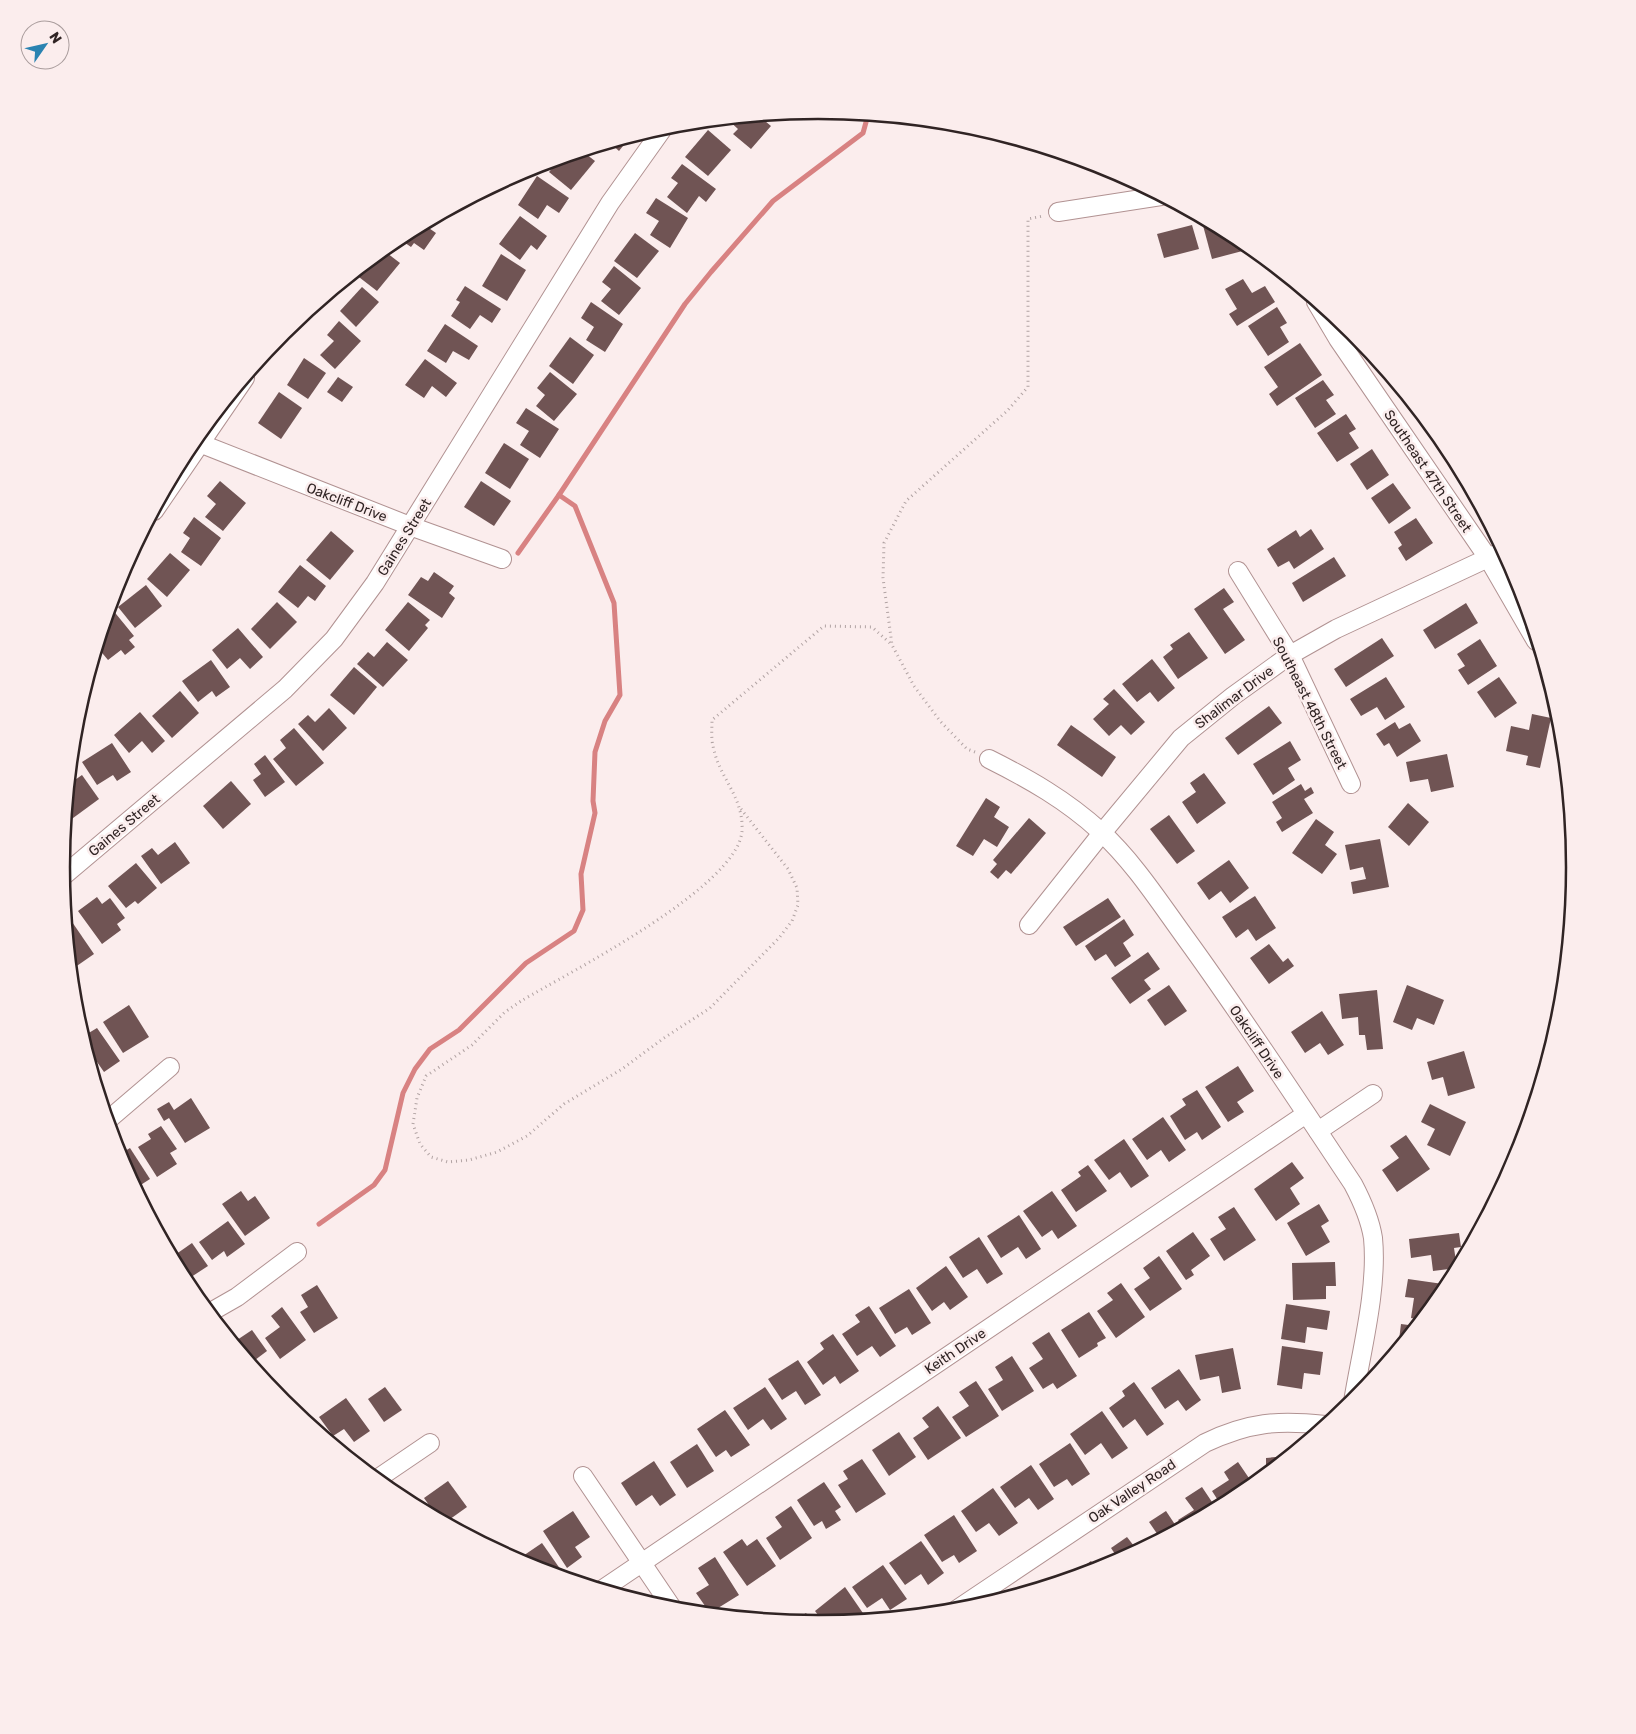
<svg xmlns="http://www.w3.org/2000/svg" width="1636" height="1734" viewBox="0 0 1636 1734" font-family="Rubik,sans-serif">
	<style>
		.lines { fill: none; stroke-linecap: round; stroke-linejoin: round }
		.stream { stroke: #d88282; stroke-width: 5 }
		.building { fill: #705454 }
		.street-casing { stroke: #b19292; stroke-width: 20 }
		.path { stroke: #b1a3a3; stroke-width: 3; stroke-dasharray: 1 4; stroke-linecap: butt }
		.street { stroke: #fff; stroke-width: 18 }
		.labels { text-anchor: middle; stroke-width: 5; stroke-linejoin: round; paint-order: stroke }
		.street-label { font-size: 14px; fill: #302424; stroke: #fbeded }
		.rim { fill: none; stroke: #302424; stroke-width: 2.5 }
	</style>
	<rect width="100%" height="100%" fill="#fbeded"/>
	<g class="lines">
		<g class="stream">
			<path d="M518 553 559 495"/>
			<path d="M319 1224 374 1185 385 1170 403 1093 415 1069 430 1049 459 1030 526 963 574 931 583 910 581 874 595 813 593 801 595 752 605 721 620 695 614 603 575 506 559 495 685 304 711 272 773 201 863 133 868 115"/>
		</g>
	</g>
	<g class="building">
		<path d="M759 116 771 126 751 149 733 134 738 129 727 119Z"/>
		<path d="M708 130 731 150 708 176 685 157Z"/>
		<path d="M630 137 619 151 610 143Z"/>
		<path d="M582 151 595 161 571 190 549 172 561 158Z"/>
		<path d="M682 164 716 189 706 202 699 196 687 213 667 197 678 183 671 178Z"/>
		<path d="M537 176 569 198 559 213 547 205 538 219 518 205Z"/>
		<path d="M656 198 688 218 670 248 650 235 659 221 646 213Z"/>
		<path d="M520 216 547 236 537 250 531 245 520 260 499 244Z"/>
		<path d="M1201 218 1239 238 1250 249 1212 259Z"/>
		<path d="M423 224 436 233 424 250 414 243 411 247 398 238Z"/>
		<path d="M1192 225 1199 249 1164 258 1157 234Z"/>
		<path d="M635 233 659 251 637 278 614 261Z"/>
		<path d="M383 250 400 263 377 291 355 274Z"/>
		<path d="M501 254 526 270 507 301 482 286Z"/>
		<path d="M614 266 641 288 619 315 601 301 611 289 602 282Z"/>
		<path d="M1243 279 1252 293 1265 286 1275 302 1237 326 1229 314 1237 309 1225 289Z"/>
		<path d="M465 286 501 309 492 323 480 315 470 329 451 316 460 302 456 300Z"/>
		<path d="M362 287 379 302 356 327 340 311Z"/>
		<path d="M591 302 623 324 605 352 586 340 594 327 581 318Z"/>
		<path d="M1277 307 1287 323 1280 327 1289 342 1268 356 1248 326Z"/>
		<path d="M339 321 361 341 335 369 320 355 334 341 327 335Z"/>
		<path d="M445 324 478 346 469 360 453 351 446 363 427 351Z"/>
		<path d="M570 337 594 355 573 384 549 366Z"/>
		<path d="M1300 343 1322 375 1277 406 1269 394 1278 387 1264 367Z"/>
		<path d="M304 358 326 373 308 399 287 385Z"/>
		<path d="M425 359 457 383 446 397 432 386 424 398 405 385Z"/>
		<path d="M550 372 577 394 554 421 536 406 545 395 537 388Z"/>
		<path d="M338 377 353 387 342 402 327 392Z"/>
		<path d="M1323 380 1334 395 1326 400 1336 414 1315 428 1295 398Z"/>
		<path d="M279 392 302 408 281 439 258 423Z"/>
		<path d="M526 408 559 429 540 458 520 445 529 431 516 423Z"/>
		<path d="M1346 414 1356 429 1349 433 1359 448 1337 462 1317 433Z"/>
		<path d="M504 443 529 459 510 489 485 473Z"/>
		<path d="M1372 449 1389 475 1367 490 1350 464Z"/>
		<path d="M220 481 246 503 223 531 205 517 216 504 207 496Z"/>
		<path d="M481 481 511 501 494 526 464 507Z"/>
		<path d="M1393 483 1411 508 1389 524 1371 498Z"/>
		<path d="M194 517 221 538 201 566 181 552 190 538 183 533Z"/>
		<path d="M1416 518 1433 543 1406 561 1398 548 1402 545 1394 532Z"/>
		<path d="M1311 529 1324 549 1294 569 1289 561 1278 567 1267 549 1296 530 1300 537Z"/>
		<path d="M331 531 354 551 330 580 306 560Z"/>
		<path d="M170 553 190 570 167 597 147 579Z"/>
		<path d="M1334 557 1346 576 1303 602 1292 583Z"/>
		<path d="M300 565 326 586 315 601 308 596 298 608 278 592Z"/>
		<path d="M434 572 454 586 449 593 455 598 442 618 408 595 421 577 428 581Z"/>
		<path d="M146 585 162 606 135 628 118 607Z"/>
		<path d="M1224 588 1234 602 1223 609 1245 640 1225 654 1194 609Z"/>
		<path d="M277 602 297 622 270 649 251 629Z"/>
		<path d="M408 602 430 620 425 625 428 628 409 651 385 630Z"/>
		<path d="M1466 603 1478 623 1435 649 1423 630Z"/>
		<path d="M112 609 134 636 129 640 135 647 125 655 121 650 108 660 98 648 108 613Z"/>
		<path d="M238 628 263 657 250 669 240 658 227 669 212 650Z"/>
		<path d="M1189 632 1208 658 1178 679 1163 657 1173 649 1170 645Z"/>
		<path d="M1382 638 1394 656 1346 687 1334 669Z"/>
		<path d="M1480 639 1497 666 1468 685 1458 670 1465 666 1457 654Z"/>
		<path d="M387 642 408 660 383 687 357 664 368 652 374 657Z"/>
		<path d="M1152 659 1175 688 1158 702 1150 692 1137 702 1122 684Z"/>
		<path d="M211 660 230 687 216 697 212 691 198 702 182 681Z"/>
		<path d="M354 667 377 687 354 715 330 695Z"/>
		<path d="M1386 677 1405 707 1385 720 1377 707 1361 716 1350 699Z"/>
		<path d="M1499 677 1517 703 1495 718 1477 692Z"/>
		<path d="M1114 689 1145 722 1131 735 1121 725 1109 736 1093 719 1109 704 1103 699Z"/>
		<path d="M180 691 199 713 172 738 152 716Z"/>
		<path d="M1269 706 1282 723 1238 755 1225 738Z"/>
		<path d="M329 708 347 728 323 751 298 724 308 715 315 722Z"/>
		<path d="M140 712 165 741 152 753 142 741 129 753 114 735Z"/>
		<path d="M1532 714 1551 718 1540 768 1526 765 1528 756 1506 751 1511 726 1529 730Z"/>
		<path d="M1395 722 1399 729 1410 723 1421 741 1397 757 1389 743 1384 746 1376 734Z"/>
		<path d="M1071 725 1116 757 1102 777 1057 745Z"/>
		<path d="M294 728 324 763 296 786 273 759 286 748 280 740Z"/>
		<path d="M1290 741 1301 760 1288 768 1295 780 1273 795 1253 764Z"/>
		<path d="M112 743 131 772 117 781 113 775 97 785 82 762Z"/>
		<path d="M1447 754 1454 787 1431 792 1428 779 1410 782 1406 762Z"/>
		<path d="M265 755 285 782 265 797 253 780 261 774 254 764Z"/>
		<path d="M1204 773 1226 803 1197 824 1182 802 1196 792 1190 783Z"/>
		<path d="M82 775 99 799 69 821 66 817 69 784Z"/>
		<path d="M231 781 251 804 223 829 203 806Z"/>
		<path d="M1301 784 1305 791 1311 787 1314 793 1304 799 1313 813 1282 832 1276 822 1282 818 1272 802Z"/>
		<path d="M986 798 1000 807 994 817 1009 827 997 847 984 839 973 856 956 846Z"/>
		<path d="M1408 803 1429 822 1409 846 1388 827Z"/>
		<path d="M1169 815 1195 851 1177 864 1150 829Z"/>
		<path d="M1029 818 1046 833 1011 874 1006 870 998 879 990 872 997 864 993 860Z"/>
		<path d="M1316 819 1334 832 1325 845 1337 854 1322 874 1292 853Z"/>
		<path d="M1380 839 1389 887 1353 894 1351 882 1366 879 1363 867 1350 870 1345 845Z"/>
		<path d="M175 842 190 863 161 884 141 856 152 848 158 855Z"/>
		<path d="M1229 860 1249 888 1230 903 1221 891 1209 900 1197 883Z"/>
		<path d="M136 863 157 888 138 904 135 901 126 908 108 886Z"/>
		<path d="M1255 896 1276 928 1256 941 1248 929 1236 938 1222 917Z"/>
		<path d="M97 897 102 904 110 898 125 918 117 924 121 930 102 944 78 911Z"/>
		<path d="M1108 898 1121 917 1076 946 1063 927Z"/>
		<path d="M70 919 94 954 71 970 67 921Z"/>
		<path d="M1124 919 1134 935 1123 943 1131 956 1115 967 1106 954 1095 961 1085 946Z"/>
		<path d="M1269 944 1283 962 1288 958 1294 966 1269 984 1250 958Z"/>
		<path d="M1148 952 1160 969 1144 980 1151 989 1130 1004 1111 978Z"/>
		<path d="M1169 985 1187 1011 1165 1026 1147 1000Z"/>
		<path d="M1407 985 1444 1000 1434 1025 1417 1018 1412 1030 1393 1022Z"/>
		<path d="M1377 990 1383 1049 1367 1050 1365 1035H1359L1358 1017 1342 1019 1339 994Z"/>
		<path d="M129 1005 149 1037 123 1053 103 1022Z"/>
		<path d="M1322 1011 1344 1045 1328 1055 1320 1043 1305 1053 1291 1032Z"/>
		<path d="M81 1025 87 1034 97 1028 120 1061 104 1072 95 1059 90 1062 79 1026Z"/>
		<path d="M1464 1051 1475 1088 1448 1096 1443 1077 1432 1080 1427 1062Z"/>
		<path d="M1238 1066 1254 1091 1237 1102 1244 1112 1228 1122 1205 1087Z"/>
		<path d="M1197 1090 1221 1127 1202 1140 1197 1132 1185 1140 1170 1116 1186 1105 1182 1099Z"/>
		<path d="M191 1098 210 1128 185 1143 169 1118 164 1121 157 1109 169 1102 174 1110Z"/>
		<path d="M1430 1104 1466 1122 1450 1156 1427 1145 1435 1129 1421 1122Z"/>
		<path d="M1163 1117 1186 1150 1169 1162 1161 1150 1147 1160 1132 1139Z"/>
		<path d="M161 1126 177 1149 170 1153 177 1164 157 1177 138 1147 151 1139 148 1134Z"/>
		<path d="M1406 1135 1430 1169 1397 1192 1382 1170 1399 1158 1390 1146Z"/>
		<path d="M1124 1139 1149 1176 1131 1188 1120 1172 1109 1180 1094 1160Z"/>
		<path d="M130 1148 150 1179 136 1188 118 1155Z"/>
		<path d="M1292 1162 1304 1178 1290 1188 1300 1204 1276 1221 1254 1189Z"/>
		<path d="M1088 1165 1107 1191 1076 1212 1061 1190 1081 1176 1078 1172Z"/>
		<path d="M241 1191 248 1201 255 1196 270 1218 245 1236 222 1204Z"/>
		<path d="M1052 1191 1077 1226 1058 1239 1052 1230 1042 1237 1023 1211Z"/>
		<path d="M1319 1204 1329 1221 1321 1226 1330 1242 1306 1256 1287 1223Z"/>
		<path d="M1234 1207 1256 1240 1224 1261 1210 1239 1226 1229 1218 1217Z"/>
		<path d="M1019 1215 1041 1249 1026 1259 1018 1247 1001 1258 987 1236Z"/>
		<path d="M228 1221 245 1244 227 1257 224 1251 212 1260 199 1242Z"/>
		<path d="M1193 1232 1210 1256 1191 1270 1194 1275 1186 1280 1166 1251Z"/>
		<path d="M1459 1233 1461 1247 1454 1248 1457 1268 1433 1271 1431 1255 1411 1258 1409 1239Z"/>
		<path d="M979 1237 1003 1274 987 1284 977 1269 963 1278 949 1257Z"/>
		<path d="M192 1243 208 1266 185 1281 172 1257Z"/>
		<path d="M1159 1256 1182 1289 1150 1311 1134 1289 1150 1278 1143 1268Z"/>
		<path d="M1335 1262 1336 1286H1326V1299L1293 1300 1292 1263Z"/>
		<path d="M946 1266 968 1297 950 1310 944 1302 932 1311 916 1288Z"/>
		<path d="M1408 1279 1443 1284 1441 1295 1421 1320 1411 1318 1414 1298 1405 1297Z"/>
		<path d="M1121 1283 1145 1317 1116 1338 1097 1311 1113 1300 1107 1293Z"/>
		<path d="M317 1285 338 1318 314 1333 300 1312 308 1307 301 1295Z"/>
		<path d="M909 1289 931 1323 912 1335 907 1327 895 1334 879 1308Z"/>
		<path d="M1286 1304 1330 1311 1327 1330 1307 1327 1305 1343 1281 1339Z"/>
		<path d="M869 1306 896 1346 880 1357 872 1346 857 1356 842 1334 860 1322 855 1315Z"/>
		<path d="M282 1307 306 1340 280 1359 265 1338 280 1327 271 1316Z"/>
		<path d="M1089 1312 1106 1338 1097 1343 1098 1346 1079 1358 1061 1330Z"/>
		<path d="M1401 1324 1416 1326 1398 1348Z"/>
		<path d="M252 1330 267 1351 251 1363 234 1342Z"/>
		<path d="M1049 1332 1077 1376 1057 1389 1053 1383 1043 1389 1029 1368 1043 1359 1032 1343Z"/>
		<path d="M833 1334 859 1371 840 1384 835 1376 823 1385 807 1362 824 1349 820 1343Z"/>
		<path d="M1282 1346 1323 1352 1320 1375 1304 1373 1302 1389 1277 1385Z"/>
		<path d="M1233 1348 1241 1389 1222 1393 1219 1376 1200 1380 1195 1355Z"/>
		<path d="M1012 1356 1034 1391 1002 1411 988 1389 1003 1380 995 1367Z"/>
		<path d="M798 1360 821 1395 805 1405 796 1391 782 1400 768 1379Z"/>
		<path d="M1179 1369 1201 1400 1186 1411 1178 1400 1165 1409 1151 1388Z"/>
		<path d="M976 1381 999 1416 966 1437 952 1417 969 1406 959 1392Z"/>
		<path d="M1134 1382 1164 1424 1147 1436 1135 1419 1123 1428 1109 1408 1125 1396 1122 1391Z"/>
		<path d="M385 1387 402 1410 384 1422 368 1399Z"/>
		<path d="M765 1387 787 1419 771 1430 763 1419 748 1430 733 1408Z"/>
		<path d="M346 1398 370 1431 354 1442 344 1429 333 1436 319 1417Z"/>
		<path d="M938 1406 961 1438 928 1460 913 1438 929 1427 922 1418Z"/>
		<path d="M725 1410 750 1445 731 1457 726 1450 716 1457 697 1429Z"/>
		<path d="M1102 1411 1128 1448 1112 1459 1101 1443 1085 1455 1070 1434Z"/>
		<path d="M899 1432 916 1457 889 1476 872 1450Z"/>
		<path d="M1070 1443 1090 1474 1072 1486 1067 1479 1054 1487 1039 1464Z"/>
		<path d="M697 1444 714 1471 687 1488 670 1462Z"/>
		<path d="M1287 1456 1284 1458 1266 1473V1458Z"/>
		<path d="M862 1459 886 1494 856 1513 838 1485 848 1479 843 1471Z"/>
		<path d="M654 1461 676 1495 660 1506 652 1495 636 1506 621 1483Z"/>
		<path d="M1238 1462 1253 1484 1238 1496 1221 1505 1212 1491 1229 1480 1224 1472Z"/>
		<path d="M1031 1465 1054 1499 1038 1510 1029 1498 1015 1508 1000 1487Z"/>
		<path d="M448 1481 467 1507 446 1522 438 1518 424 1498Z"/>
		<path d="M824 1482 841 1507 835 1511 841 1520 826 1529 822 1521 814 1526 797 1500Z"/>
		<path d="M1202 1487 1216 1508 1183 1526 1178 1520 1194 1510 1185 1498Z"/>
		<path d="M993 1488 1018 1523 999 1536 989 1523 976 1532 961 1511Z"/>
		<path d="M791 1506 812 1538 780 1560 766 1538 782 1527 775 1517Z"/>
		<path d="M573 1511 590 1537 575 1547 582 1557 567 1568 543 1531Z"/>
		<path d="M1166 1511 1178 1529 1160 1538 1149 1522Z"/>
		<path d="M954 1515 977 1551 959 1563 954 1555 942 1562 924 1535Z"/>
		<path d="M1127 1537 1137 1550 1119 1560 1111 1548Z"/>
		<path d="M742 1539 747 1546 757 1539 776 1566 747 1586 723 1552Z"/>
		<path d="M921 1541 944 1573 928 1585 921 1574 905 1585 889 1563Z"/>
		<path d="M542 1543 563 1573 559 1575 517 1560Z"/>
		<path d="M715 1557 739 1595 710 1613 696 1593 709 1585 698 1568Z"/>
		<path d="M1091 1561 1097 1569 1073 1577 1072 1575Z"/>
		<path d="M883 1565 907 1599 890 1610 882 1598 867 1608 852 1587Z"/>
		<path d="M845 1587 867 1619 824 1623 815 1611Z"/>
		<path d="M806 1613 813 1623 794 1621Z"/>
	</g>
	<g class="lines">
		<defs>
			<g id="street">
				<path d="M1058 212 1161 196"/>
				<path d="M1316 302 1338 339 1488 558 1536 641"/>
				<path d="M194 441 410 526 502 559"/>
				<path d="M154 511 245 378"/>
				<path d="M1238 571 1290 655 1351 784"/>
				<path d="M989 759C1029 779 1066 800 1100 831 1134 862 1160 903 1187 940 1245 1020 1299 1103 1353 1184 1362 1201 1370 1219 1373 1238 1378 1289 1361 1352 1353 1402"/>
				<path d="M62 877 285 689 334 639 375 583 610 203 664 127"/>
				<path d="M1029 925 1102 833 1181 738 1233 696 1290 655 1336 629 1503 551"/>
				<path d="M108 1120 170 1067"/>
				<path d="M1318 1131 1373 1094"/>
				<path d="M209 1313 237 1297 297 1252"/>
				<path d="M583 1476 673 1609"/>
				<path d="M377 1479 430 1443"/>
				<path d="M603 1589 1306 1114"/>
				<path d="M956 1610 1205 1443C1249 1422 1278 1420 1325 1425"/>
			</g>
		</defs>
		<use href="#street" class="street-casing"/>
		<g class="path">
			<path d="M975 752 967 749 940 721 914 686 892 645 883 578 884 543 906 501 1007 411 1028 387V219L1043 216"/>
			<path d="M741 809 788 869 797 888 798 905 792 921 779 938 710 1008 664 1038 622 1069 564 1104 527 1136 497 1152 469 1160 448 1162 431 1157 420 1144 413 1124 417 1098 426 1076 472 1045 505 1012 521 1001C568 973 738 887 742 831 744 797 719 778 713 746 711 738 712 728 712 720L824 626 872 627 892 645"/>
		</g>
		<use href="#street" class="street"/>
	</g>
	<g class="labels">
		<g class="street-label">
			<text transform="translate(1428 471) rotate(56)" y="5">Southeast 47th Street</text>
			<text transform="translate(347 502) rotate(21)" y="5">Oakcliff Drive</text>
			<text transform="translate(404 537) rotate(-58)" y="5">Gaines Street</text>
			<text transform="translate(1234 697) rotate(-37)" y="5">Shalimar Drive</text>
			<text transform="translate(1310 703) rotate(63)" y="5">Southeast 48th Street</text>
			<text transform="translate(124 825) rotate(-40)" y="5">Gaines Street</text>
			<text transform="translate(1257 1042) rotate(56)" y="5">Oakcliff Drive</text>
			<text transform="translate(955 1351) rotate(-34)" y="5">Keith Drive</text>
			<text transform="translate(1132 1491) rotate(-34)" y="5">Oak Valley Road</text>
		</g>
	</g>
	<path d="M0 0H1636V1734H0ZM70 867a748 748 0 1 1 1496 0a748 748 0 1 1-1496 0Z" fill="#fbeded" fill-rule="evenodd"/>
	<path class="rim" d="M70 867a748 748 0 1 1 1496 0a748 748 0 1 1-1496 0Z"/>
	<g transform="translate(45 45) rotate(56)"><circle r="24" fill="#fbeded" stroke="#aa9d9d"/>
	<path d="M0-4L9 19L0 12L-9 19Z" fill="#2a83b1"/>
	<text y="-8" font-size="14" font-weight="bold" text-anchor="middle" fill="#302424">N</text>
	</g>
</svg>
